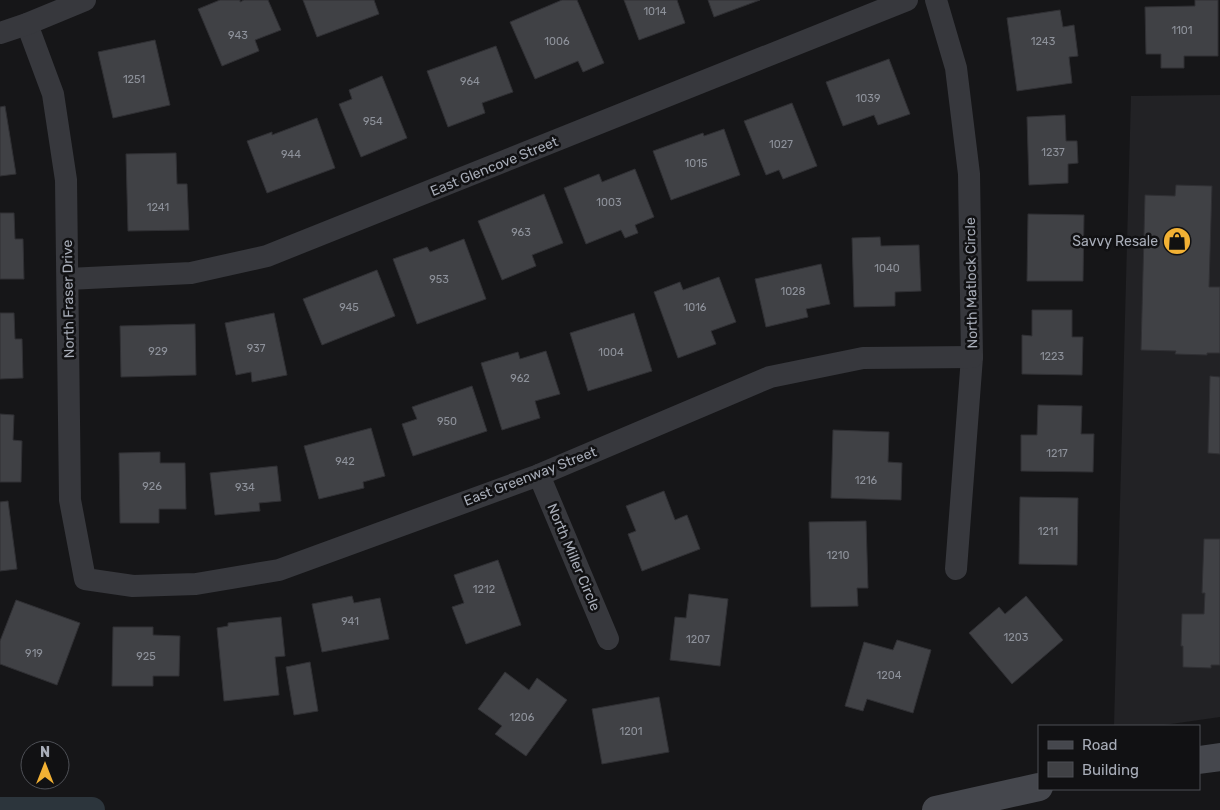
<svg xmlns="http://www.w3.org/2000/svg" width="1220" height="810" viewBox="0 0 1220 810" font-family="Rubik,sans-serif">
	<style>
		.built { fill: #222225 }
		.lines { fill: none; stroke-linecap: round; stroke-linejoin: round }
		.canal { stroke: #2c353c; stroke-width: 26 }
		.building { fill: #404145; stroke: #303034 }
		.minor { stroke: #37383d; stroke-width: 22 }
		.secondary { stroke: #45474d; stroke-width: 28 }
		.labels { text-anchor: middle; stroke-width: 5; stroke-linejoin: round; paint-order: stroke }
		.number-label { font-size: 11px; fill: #8e929b }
		.street-label { font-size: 14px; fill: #a8adb8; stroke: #111113 }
		.poi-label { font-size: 14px; fill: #a8adb8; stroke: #111113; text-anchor: end }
	</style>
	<rect width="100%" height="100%" fill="#161618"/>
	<path class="built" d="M1220 95V717L1157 726H1114L1131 96Z"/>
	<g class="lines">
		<path class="canal" d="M0 810H92"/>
	</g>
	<g class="building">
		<path d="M220 0H240V2L244 0H268L281 30 255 40 259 51 222 66 198 9Z"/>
		<path d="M303 0H374L379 14 317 37Z"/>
		<path d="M562 0H577L604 63 583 72 578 61 535 79 510 22Z"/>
		<path d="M624 0H677L685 23 639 40Z"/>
		<path d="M708 0H760L714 17Z"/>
		<path d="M1195 0H1218V56H1184V68H1161V54H1146L1145 7 1195 6Z"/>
		<path d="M1060 10 1063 27 1074 25 1078 56 1069 57 1072 83 1017 91 1007 18Z"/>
		<path d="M155 40 170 105 113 118 98 52Z"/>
		<path d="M496 46 513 92 482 103 485 113 448 127 427 71Z"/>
		<path d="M889 59 910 114 878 125 874 115 843 126 826 82Z"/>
		<path d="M382 76 407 138 361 157 339 104 352 99 349 90Z"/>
		<path d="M792 103 817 166 783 179 779 170 766 175 744 121Z"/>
		<path d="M5 106 16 174 0 176V107Z"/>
		<path d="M1065 115 1066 141H1077L1078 163 1068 164V183L1029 185 1027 117Z"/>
		<path d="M317 118 335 168 267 193 247 141 272 132V135Z"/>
		<path d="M724 129 740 175 671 200 653 151 703 133 704 136Z"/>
		<path d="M176 153 177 184H187L189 230 128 231 126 154Z"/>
		<path d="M635 169 654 217 635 225 638 233 625 238 621 230 586 244 564 188 599 174 602 182Z"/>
		<path d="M1176 185 1212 186 1209 287H1220V353H1207V355L1175 354 1176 351 1141 350 1145 195 1175 196Z"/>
		<path d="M544 194 563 243 532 255 536 266 502 280 478 221Z"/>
		<path d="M0 213H14L15 239H23L24 279H0Z"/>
		<path d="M1028 214 1084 215 1083 281H1027Z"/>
		<path d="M880 237 881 246 919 245 921 291 895 292V306L854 307 852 238Z"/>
		<path d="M464 239 486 299 417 324 393 259 427 247 430 252Z"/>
		<path d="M821 264 830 304 806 309 808 317 766 327 755 279Z"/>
		<path d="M377 270 395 316 322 345 303 299Z"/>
		<path d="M719 277 736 322 711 331 716 344 678 358 654 292 680 282 683 290Z"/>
		<path d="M1032 310H1072V337H1083L1082 375 1022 374V335L1032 336Z"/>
		<path d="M0 313H14L15 339H22L23 378 0 379Z"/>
		<path d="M274 313 287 375 252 382 251 372 236 375 225 323Z"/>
		<path d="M634 313 652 371 588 391 570 333Z"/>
		<path d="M195 324 196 375 121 377 120 326Z"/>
		<path d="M546 351 560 394 535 401 540 418 502 430 481 363 518 352 520 359Z"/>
		<path d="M1210 376 1220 377V454L1208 453Z"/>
		<path d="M472 386 487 431 413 456 402 424 417 419 412 407Z"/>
		<path d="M1038 405 1082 406 1081 434H1094L1093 472 1021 471V435H1037Z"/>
		<path d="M0 414 14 415 13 440 22 441 21 482H0Z"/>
		<path d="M371 428 385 476 363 482 364 488 319 499 304 446Z"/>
		<path d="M833 430 889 432 888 462 902 463 901 500 831 498Z"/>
		<path d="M160 452V463H185L186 509H159V523H120L119 453Z"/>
		<path d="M277 466 281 501 259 503 260 511 215 515 210 473Z"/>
		<path d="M664 491 675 520 687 515 700 549 642 571 628 534 636 531 626 506Z"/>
		<path d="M1020 497 1078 498 1077 565 1019 564Z"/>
		<path d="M8 501 17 569 0 571V502Z"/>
		<path d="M866 521 868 588H857L858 606 811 607 809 522Z"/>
		<path d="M1204 539H1220V665H1211V668L1183 667V646H1181L1182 614H1204L1205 593H1202Z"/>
		<path d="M498 560 521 625 466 644 452 607 464 603 454 575Z"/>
		<path d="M689 594 728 599 720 666 670 660 675 617 686 618Z"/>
		<path d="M352 596 354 603 380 598 389 639 322 652 312 604Z"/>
		<path d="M1026 596 1063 640 1012 684 969 633 999 607 1005 614Z"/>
		<path d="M16 600 80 623 57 685 0 664V641Z"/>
		<path d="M281 617 285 656 275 657 279 695 224 701 217 628 228 626V623Z"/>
		<path d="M113 627H153V635L180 636 179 676H153V686H112Z"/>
		<path d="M897 640 931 650 913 713 867 699 863 711 845 706 864 642 893 650Z"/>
		<path d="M310 662 318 711 294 715 286 667Z"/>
		<path d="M505 672 529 690 537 678 567 700 526 756 495 734 502 726 478 709Z"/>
		<path d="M659 697 669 752 602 764 592 709Z"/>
	</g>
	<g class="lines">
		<g class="minor">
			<path d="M936 0 956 68 969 174 972 357 956 569"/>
			<path d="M27 24 53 94 66 180 70 500 85 579 133 586 196 584 279 570 539 475 770 377 863 358 972 357"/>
			<path d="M0 33 27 24 85 0"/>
			<path d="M68 279 191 273 267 256 907 0"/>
			<path d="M539 475 608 639"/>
		</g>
		<g class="secondary">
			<path d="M1199 760 1220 757"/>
			<path d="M936 810 1039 787"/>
		</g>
	</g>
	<defs>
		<symbol id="shop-disc" viewBox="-11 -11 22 22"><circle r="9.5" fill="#f2b134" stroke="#111113"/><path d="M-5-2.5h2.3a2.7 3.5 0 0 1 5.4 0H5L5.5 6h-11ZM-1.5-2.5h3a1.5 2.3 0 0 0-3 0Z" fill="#111"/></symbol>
	</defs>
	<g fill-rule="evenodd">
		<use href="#shop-disc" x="1161" y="225" width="32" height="32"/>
	</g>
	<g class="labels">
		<g class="number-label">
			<text x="655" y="15">1014</text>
			<text x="1182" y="34">1101</text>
			<text x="238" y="39">943</text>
			<text x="557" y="45">1006</text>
			<text x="1043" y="45">1243</text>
			<text x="134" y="83">1251</text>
			<text x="470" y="85">964</text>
			<text x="868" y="102">1039</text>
			<text x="373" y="125">954</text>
			<text x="781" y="148">1027</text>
			<text x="1053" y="156">1237</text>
			<text x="291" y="158">944</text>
			<text x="696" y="167">1015</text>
			<text x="609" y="206">1003</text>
			<text x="158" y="211">1241</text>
			<text x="521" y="236">963</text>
			<text x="887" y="272">1040</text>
			<text x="439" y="283">953</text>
			<text x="793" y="295">1028</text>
			<text x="349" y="311">945</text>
			<text x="695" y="311">1016</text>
			<text x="256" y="352">937</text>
			<text x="158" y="355">929</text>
			<text x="611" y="356">1004</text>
			<text x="1052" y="360">1223</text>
			<text x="520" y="382">962</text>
			<text x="447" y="425">950</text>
			<text x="1057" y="457">1217</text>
			<text x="345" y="465">942</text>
			<text x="866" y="484">1216</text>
			<text x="152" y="490">926</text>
			<text x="245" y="491">934</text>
			<text x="1048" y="535">1211</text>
			<text x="838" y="559">1210</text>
			<text x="484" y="593">1212</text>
			<text x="350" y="625">941</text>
			<text x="1016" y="641">1203</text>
			<text x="698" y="643">1207</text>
			<text x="34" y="657">919</text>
			<text x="146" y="660">925</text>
			<text x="889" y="679">1204</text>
			<text x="522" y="721">1206</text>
			<text x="631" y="735">1201</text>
		</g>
		<g class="street-label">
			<text transform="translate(494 166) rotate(-22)" y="5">East Glencove Street</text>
			<text transform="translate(971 283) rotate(-91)" y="5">North Matlock Circle</text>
			<text transform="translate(68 299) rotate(-91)" y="5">North Fraser Drive</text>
			<text transform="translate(530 476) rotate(-21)" y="5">East Greenway Street</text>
			<text transform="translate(574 557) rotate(67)" y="5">North Miller Circle</text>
		</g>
		<g class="poi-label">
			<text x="1158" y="246">Savvy Resale</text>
		</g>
	</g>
	<rect x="1038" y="725" width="162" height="65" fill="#111113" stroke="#4d4f55"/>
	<rect x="1048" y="741" width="25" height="8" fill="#45474d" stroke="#4d4f55"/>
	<text x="1082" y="750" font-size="15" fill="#a8adb8">Road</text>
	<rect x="1048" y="762" width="25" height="15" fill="#404145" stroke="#4d4f55"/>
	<text x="1082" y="775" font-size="15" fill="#a8adb8">Building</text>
	<g transform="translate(45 765)"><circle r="24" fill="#111113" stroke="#4d4f55"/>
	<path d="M0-4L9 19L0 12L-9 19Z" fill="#f2b134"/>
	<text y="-8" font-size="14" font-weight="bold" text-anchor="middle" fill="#a8adb8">N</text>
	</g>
</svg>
